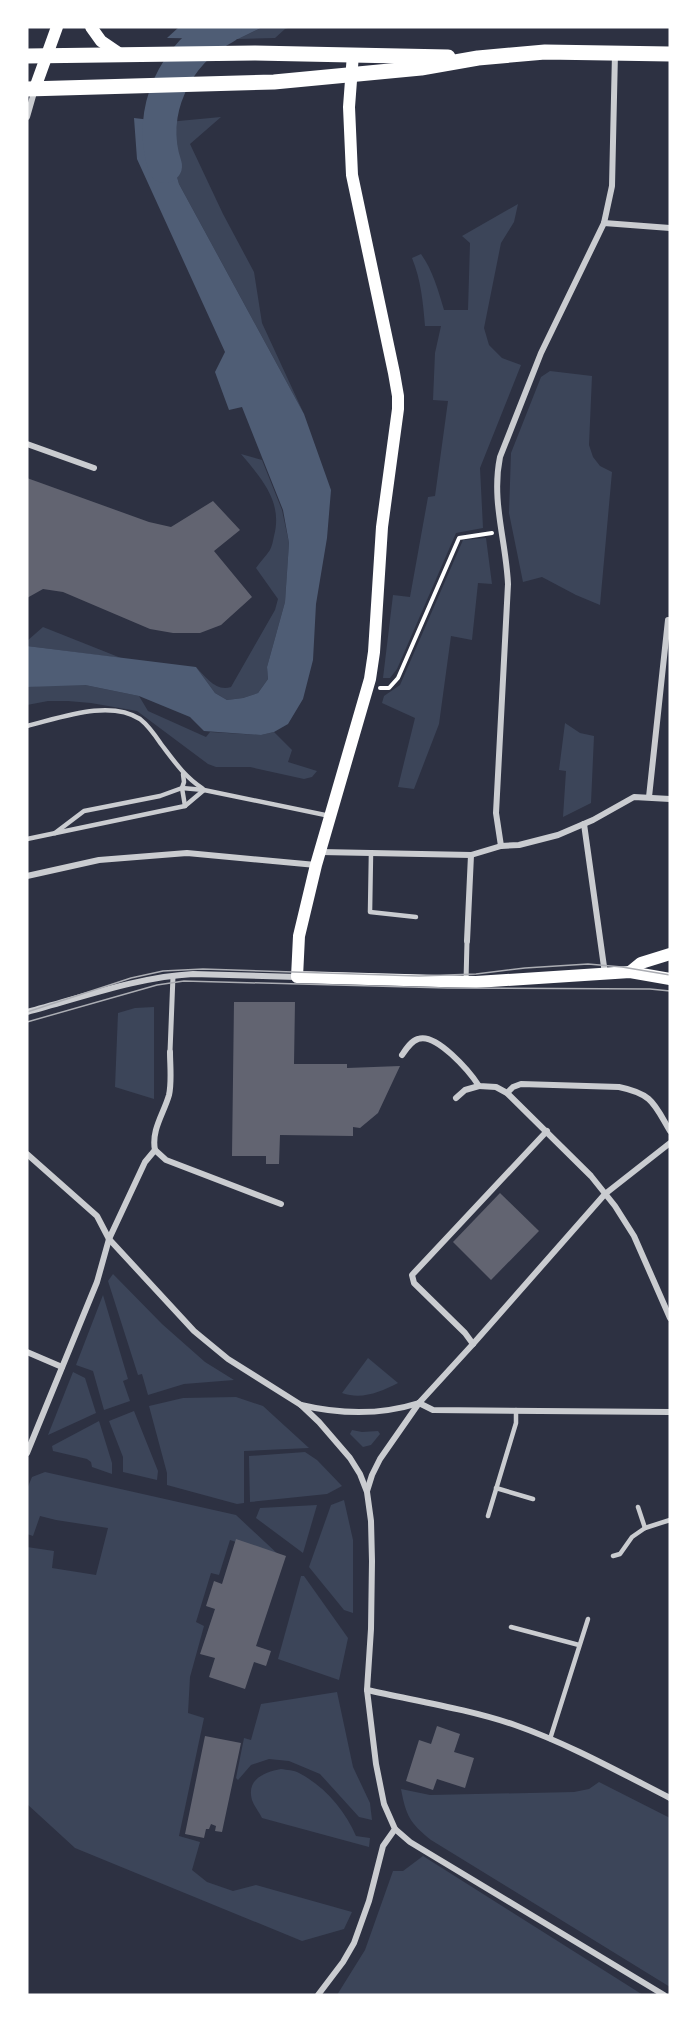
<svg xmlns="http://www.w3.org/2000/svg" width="697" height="2022" viewBox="0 0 697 2022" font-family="'PT Sans Narrow',sans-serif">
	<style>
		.green { fill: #3c4559 }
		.water { fill: #4f5d75 }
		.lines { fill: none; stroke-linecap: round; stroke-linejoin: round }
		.river { stroke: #4f5d75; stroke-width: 34 }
		.building { fill: #626471 }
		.path { stroke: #fff; stroke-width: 4 }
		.service { stroke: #caccd0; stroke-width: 4.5 }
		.pedestrian { stroke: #caccd0; stroke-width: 5 }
		.minor { stroke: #caccd0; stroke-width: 6 }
		.secondary { stroke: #fff; stroke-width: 12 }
		.primary { stroke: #fff; stroke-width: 15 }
		.tram { stroke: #abadb3; stroke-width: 1.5 }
	</style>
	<rect width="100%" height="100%" fill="#2d3142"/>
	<g class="green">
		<path d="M263 27H291L285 29 275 38 238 39Z"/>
		<path d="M221 117 190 144 223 214 254 272 262 323 304 414 179 184 167 141 168 122Z"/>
		<path d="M518 204 514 222 501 243 484 328 489 345 502 358 521 365 480 468 483 528 456 533 397 669 390 678H383L393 595 410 597 428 497 435 496 448 401 433 400 435 353 441 326H425C423 302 421 280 412 258L421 254C433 271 438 290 444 310H468L470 243 462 236Z"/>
		<path d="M550 371 592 376 589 445 593 457 600 466 612 472 600 605 576 595 542 577 523 582 509 513 511 453 541 377Z"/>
		<path d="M241 454 262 460 282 510 289 543 285 602 267 667 268 679 258 693 243 698 227 700 215 693 196 667C206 677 216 692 231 687L275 610 278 599 256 568C260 562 266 556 270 550 272 546 273 541 274 536 283 502 262 479 241 454Z"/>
		<path d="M486 538 492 584 478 583 472 640 451 636 439 724 414 789 398 787 415 718 382 703 384 696 400 685 463 540Z"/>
		<path d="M43 627 121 658 27 646V641Z"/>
		<path d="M58 684 85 685 139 696 148 711 206 737 210 732 261 735 274 732 292 750 288 762 317 771 312 777 304 779 250 767H216L208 764 137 711 91 703 68 701H48L27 705V687Z"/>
		<path d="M565 723 580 733 594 736 591 803 563 817 566 771 559 770Z"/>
		<path d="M154 1007V1099L115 1087 118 1013 135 1008Z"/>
		<path d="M113 1274 162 1324 205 1362 234 1380 184 1384 148 1395 142 1374 138 1375 108 1281Z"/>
		<path d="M103 1295 128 1379 123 1381 130 1401 104 1410 93 1371 76 1365Z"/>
		<path d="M368 1358 398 1383C380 1392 362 1400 342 1393Z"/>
		<path d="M73 1372 85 1378 96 1413 48 1435Z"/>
		<path d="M236 1397 263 1406 309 1448 244 1451V1503L237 1504 167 1485V1473L149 1406 183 1398Z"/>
		<path d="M134 1411 158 1471 157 1480 123 1472V1457L109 1421Z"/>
		<path d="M99 1421 112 1463V1474L92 1467 91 1462 87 1459 53 1451 52 1446Z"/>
		<path d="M352 1430 362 1432 378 1431 380 1434 371 1445 363 1447 350 1434Z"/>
		<path d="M305 1452 317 1460 342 1486 327 1494 250 1502 249 1456Z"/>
		<path d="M45 1472 236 1515 281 1557 230 1540 219 1575 211 1573 196 1622 204 1626 190 1677 188 1713 204 1718 179 1836 200 1842 192 1870 207 1882 233 1891 256 1885 352 1912 344 1929 302 1941 75 1848 27 1804V1547L54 1551 52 1568 96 1575 108 1528 56 1520 40 1516 33 1536 27 1534V1489L32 1477Z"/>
		<path d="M344 1500 353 1540V1613L344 1610 309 1567 331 1505Z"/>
		<path d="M317 1505 303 1553 256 1518 260 1508Z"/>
		<path d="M301 1576H304L348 1638 339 1680 278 1659Z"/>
		<path d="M337 1692 353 1767 370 1803 372 1820 359 1817 320 1774 289 1761 269 1759 251 1765 238 1780 236 1778 244 1738 251 1740 261 1704Z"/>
		<path d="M281 1769C287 1770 294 1770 299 1773 324 1786 345 1810 356 1836L370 1838 369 1847 262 1818C259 1812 254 1806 252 1800 246 1779 265 1772 281 1769Z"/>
		<path d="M599 1782 670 1818V1987L431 1840C410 1823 406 1816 401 1789L430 1795 574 1792 589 1789Z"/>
		<path d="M423 1856 643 1995H337L365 1950 393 1871H403Z"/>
	</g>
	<g class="water">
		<path d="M179 27H263L238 39 167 38Z"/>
		<path d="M134 118 168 122 167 141 179 184 304 414 331 490 327 538 316 604 313 660 303 699 288 724 274 732 261 735 204 731 190 717 139 696 85 685 27 687V646L196 667 215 693 227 700 243 698 258 693 268 679 267 667 285 602 289 543 283 510 242 407 229 410 215 372 225 352 137 159Z"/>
	</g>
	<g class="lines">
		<path class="river" d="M165 166C147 112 175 53 225 27"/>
	</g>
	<g class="building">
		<path d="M27 478 149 522 171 527 213 501 240 530 214 551 252 597 221 625 200 633H173L150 629 63 592 43 589 27 598Z"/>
		<path d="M234 1002H295L294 1064H347V1068L400 1066 378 1113 360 1128 353 1127V1136L280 1135 279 1164H266V1156H232Z"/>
		<path d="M500 1193 539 1231 491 1280 453 1242Z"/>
		<path d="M236 1539 286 1556 256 1646 271 1651 266 1666 254 1662 245 1689 209 1677 215 1658 200 1654 215 1609 206 1606 214 1581 222 1584Z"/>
		<path d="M437 1726 460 1734 454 1752 474 1758 465 1788 437 1779 433 1790 406 1781 419 1740 431 1744Z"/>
		<path d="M205 1736 241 1743 222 1832 215 1831 216 1826 211 1824 209 1829H206L204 1838 185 1834Z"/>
	</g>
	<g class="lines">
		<path class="path" d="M380 688H389L398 678 459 538 492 533"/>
		<g class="service">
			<path d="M27 726C60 718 109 699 140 719 149 726 155 735 161 744 174 761 184 776 202 788"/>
			<path d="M183 774 184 782 182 788 185 806"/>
			<path d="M55 833 84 811 160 796 182 788 204 790 330 816"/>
			<path d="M27 839 185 806 204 790"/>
			<path d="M371 853 370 912 416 917"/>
			<path d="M496 1488 533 1499"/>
			<path d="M638 1507 645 1528"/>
			<path d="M488 1516 516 1423V1410"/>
			<path d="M613 1556 620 1554 632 1537 645 1528 670 1520"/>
			<path d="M511 1627 579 1645"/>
			<path d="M550 1739 588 1619"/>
		</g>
		<g class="pedestrian">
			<path d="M466 981 467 941"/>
			<path d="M170 1052 173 976"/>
		</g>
		<g class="minor">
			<path d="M27 117 35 89"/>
			<path d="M604 223 670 228"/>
			<path d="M27 444 94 468"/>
			<path d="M649 797 668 620"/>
			<path d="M584 824 605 974"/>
			<path d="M501 846 496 813 508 584C506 540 491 501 500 457L541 353 604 223 612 186 615 53"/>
			<path d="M321 852 471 855 501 846 519 845 558 835 593 820 634 797 670 799"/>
			<path d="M27 876 99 860 187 853 316 865"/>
			<path d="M467 941 471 855"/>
			<path d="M27 1012C81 998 137 977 193 974L297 977"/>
			<path d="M402 1055C406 1049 411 1041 418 1039 436 1032 470 1072 479 1086L496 1087 507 1093 591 1176 615 1206 634 1236 670 1318"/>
			<path d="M507 1093 513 1087 521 1084 619 1087C653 1094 654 1104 670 1131"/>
			<path d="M456 1098 465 1090 479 1086"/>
			<path d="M155 1150 166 1160 281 1204"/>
			<path d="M27 1154 97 1216 109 1239 194 1331 228 1359 301 1405"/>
			<path d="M473 1344 465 1333 414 1283 412 1275 547 1131"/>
			<path d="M27 1352 62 1367"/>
			<path d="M419 1403 433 1410 670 1412"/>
			<path d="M27 1453 97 1282 109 1239 145 1162 155 1150C151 1130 164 1113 169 1095 172 1082 170 1065 170 1052"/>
			<path d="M367 1491 372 1475 380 1459 419 1403 473 1344 605 1194 670 1143"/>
			<path d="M367 1690C416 1701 468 1709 515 1725 569 1744 619 1772 670 1798"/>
			<path d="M395 1829 410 1842 664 1995"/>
			<path d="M318 1995 343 1962 354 1943 369 1901 383 1846 395 1829 384 1804 376 1764 367 1690 371 1629 372 1561 371 1521 367 1492 360 1474 350 1458 319 1422 301 1405C339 1414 381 1415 419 1403"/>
		</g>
		<g class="secondary">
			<path d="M91 27 101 41 120 54"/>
			<path d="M353 54 349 107 352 175 394 373 398 396V409L382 527 374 652 370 679 316 865 299 936 297 977 476 982 630 972 670 979"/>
			<path d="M35 88 57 27"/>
			<path d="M630 972 641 963 670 954"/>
		</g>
		<g class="primary">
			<path d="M27 56 255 53 448 57"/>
			<path d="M27 89 274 82 421 68 478 58 545 52 670 54"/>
		</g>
		<g class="tram">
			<path d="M27 1012 131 978 163 971 203 969 419 976 476 974 525 968 588 964 622 967 670 975"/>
			<path d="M27 1022 157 985 184 981 447 988 650 989 670 991"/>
		</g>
	</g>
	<rect width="697" height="2022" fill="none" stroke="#ffffff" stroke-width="57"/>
</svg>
